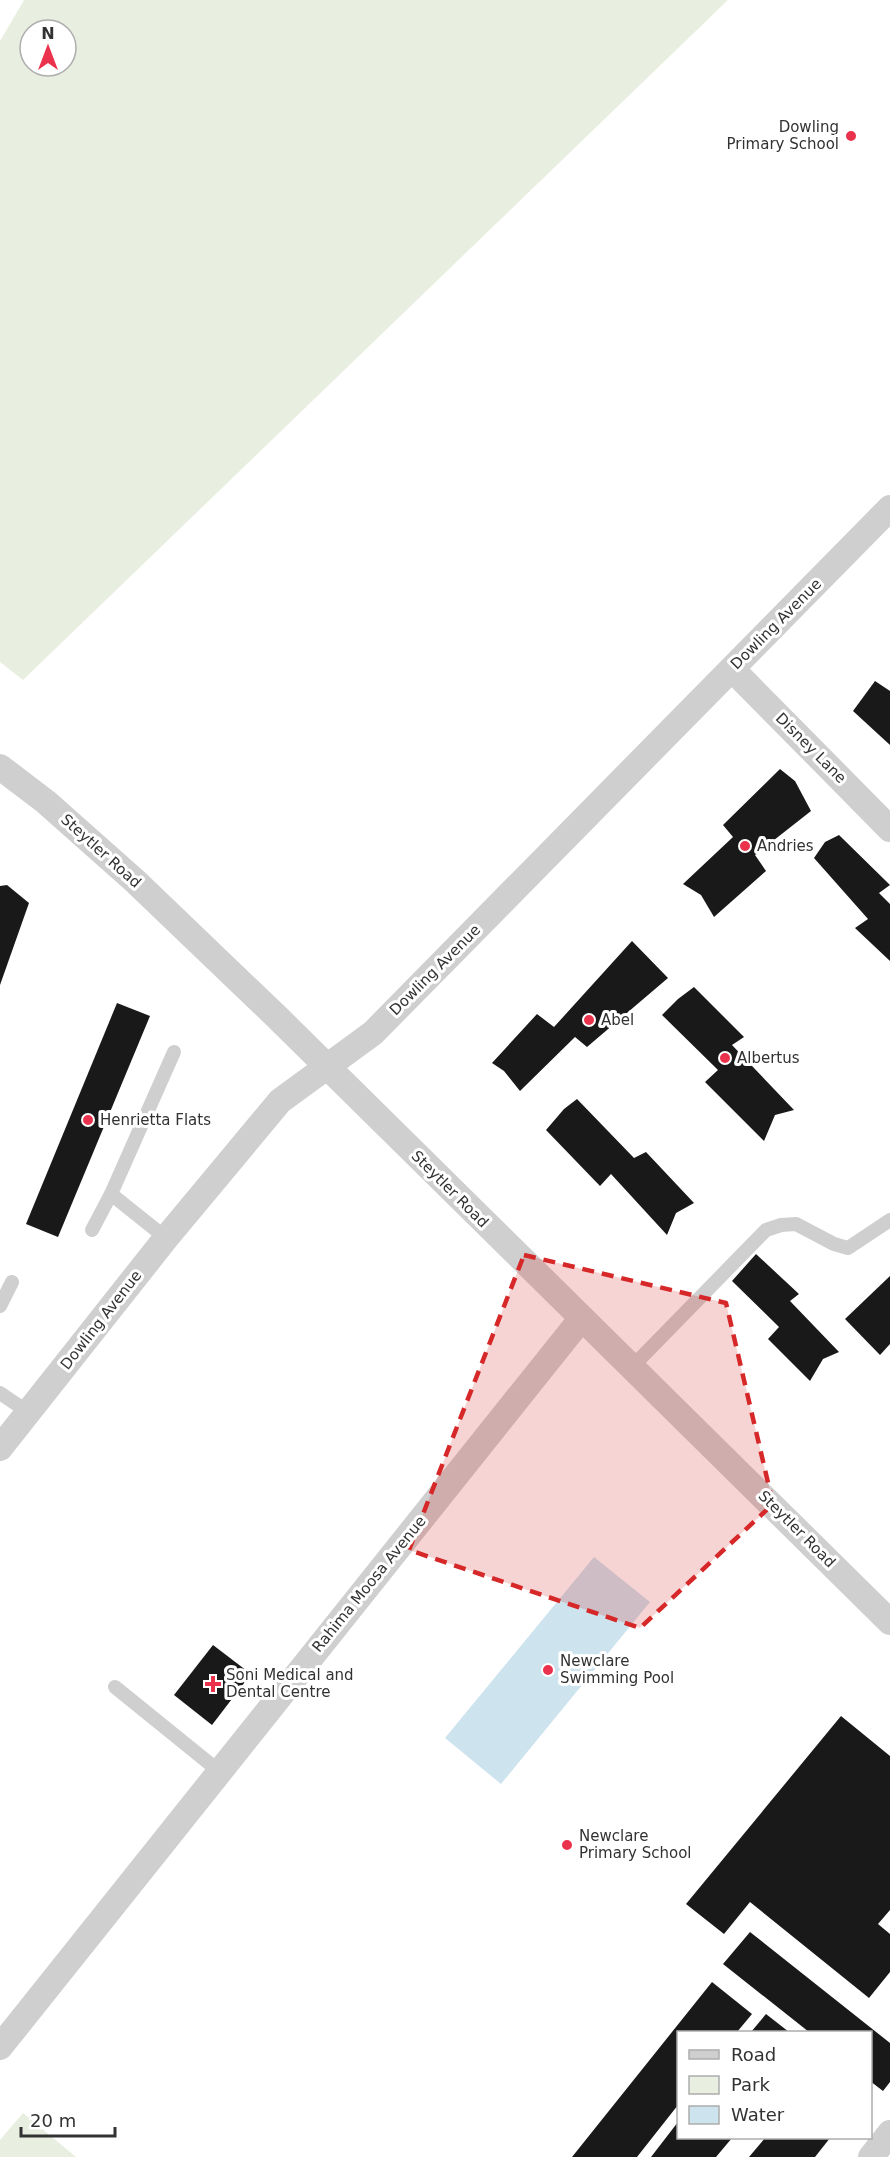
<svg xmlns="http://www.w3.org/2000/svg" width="890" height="2157" viewBox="0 0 890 2157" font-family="'DejaVu Sans',sans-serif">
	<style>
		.green { fill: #e9efe0; fill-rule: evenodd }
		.water { fill: #cde3ee }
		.building { fill: #191919 }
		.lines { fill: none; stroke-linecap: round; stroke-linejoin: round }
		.lane { stroke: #cfcfcf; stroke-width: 14 }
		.street { stroke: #cfcfcf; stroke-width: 26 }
		.marked { fill: #d62828; fill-opacity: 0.2; stroke: #d62828; stroke-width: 4.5; stroke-dasharray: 12 8; stroke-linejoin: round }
		.poi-dot { fill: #eb324c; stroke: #fff; stroke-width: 2 }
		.labels { text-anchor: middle; stroke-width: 6; stroke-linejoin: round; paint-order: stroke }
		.poi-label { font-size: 15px; fill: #323232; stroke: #fff; text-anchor: start }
		.street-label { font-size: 15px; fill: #323232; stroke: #fff }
	</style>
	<rect width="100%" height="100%" fill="#fff"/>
	<g class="green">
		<path d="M24 0H728L23 680 0 662V41ZM30 30H66V66H30Z"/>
		<path d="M23 2113 76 2157H0V2140Z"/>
	</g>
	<path class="water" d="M594 1557 650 1602 501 1784 445 1738Z"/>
	<g class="building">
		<path d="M875 681 890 691V745L853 711Z"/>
		<path d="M780 769 795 781 811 811 755 855 766 871 714 917 701 895 683 884 733 837 723 825Z"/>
		<path d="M839 835 890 885 879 893 890 904V961L855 928 868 919 814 858 825 842Z"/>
		<path d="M7 885 29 903 0 985V886Z"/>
		<path d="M632 941 668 978 587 1047 575 1037 520 1091 504 1071 492 1063 537 1014 554 1027Z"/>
		<path d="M694 987 744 1037 732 1045 794 1110 775 1115 764 1141 705 1082 718 1070 662 1015 678 999Z"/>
		<path d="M117 1003 150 1016 58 1237 26 1224Z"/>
		<path d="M577 1099 634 1158 646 1152 694 1203 676 1213 667 1235 611 1174 600 1186 546 1130 564 1109Z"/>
		<path d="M756 1254 799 1294 790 1301 839 1352 823 1359 810 1381 768 1339 779 1327 732 1281Z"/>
		<path d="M890 1276V1344L880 1355 845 1319Z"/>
		<path d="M213 1645 251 1674 212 1725 174 1695Z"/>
		<path d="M841 1716 890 1756V1910L878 1924 890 1934V1972L869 1998 750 1902 724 1934 686 1904Z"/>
		<path d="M750 1932 890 2043V2082L883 2091 870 2081V2032H809L723 1964Z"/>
		<path d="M712 1982 752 2014 737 2032H678V2105L637 2157H572Z"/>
		<path d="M766 2014 789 2032H751Z"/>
		<path d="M678 2122V2138H732L716 2157H651Z"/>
		<path d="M765 2138H830L815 2157H749Z"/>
	</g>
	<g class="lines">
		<g class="lane">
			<path d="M92 1230 111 1194"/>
			<path d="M166 1238 111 1194 174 1052"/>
			<path d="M0 1306 12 1282"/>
			<path d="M632 1367 766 1230 781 1225 796 1224 834 1244 848 1248 890 1220"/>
			<path d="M0 1393 28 1412"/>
			<path d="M115 1687 220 1772"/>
		</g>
		<g class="street">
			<path d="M732 669 890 829"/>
			<path d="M0 767 46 802 135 881 278 1018 890 1622"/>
			<path d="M0 1448 166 1238 280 1101 373 1033 890 508"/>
			<path d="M0 2047 581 1319"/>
			<path d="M871 2157 890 2133"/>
		</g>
	</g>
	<path class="marked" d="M524 1255 726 1303 773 1504 640 1628 409 1550Z"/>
	<g class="poi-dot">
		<circle cx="851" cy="136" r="6"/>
		<circle cx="745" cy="846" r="6"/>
		<circle cx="589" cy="1020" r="6"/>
		<circle cx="725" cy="1058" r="6"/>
		<circle cx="88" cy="1120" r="6"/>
		<circle cx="548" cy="1670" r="6"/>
		<path d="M210 1675h6v6h6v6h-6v6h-6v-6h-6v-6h6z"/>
		<circle cx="567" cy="1845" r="6"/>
	</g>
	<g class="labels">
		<g class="poi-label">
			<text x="839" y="132" text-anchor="end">Dowling<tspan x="839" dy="17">Primary School</tspan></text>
			<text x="757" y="851">Andries</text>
			<text x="601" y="1025">Abel</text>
			<text x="737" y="1063">Albertus</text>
			<text x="100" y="1125">Henrietta Flats</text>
			<text x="560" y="1666">Newclare<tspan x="560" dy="17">Swimming Pool</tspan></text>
			<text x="226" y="1680">Soni Medical and<tspan x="226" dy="17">Dental Centre</tspan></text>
			<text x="579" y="1841">Newclare<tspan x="579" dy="17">Primary School</tspan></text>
		</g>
		<g class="street-label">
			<text transform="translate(776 624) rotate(-45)" y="5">Dowling Avenue</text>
			<text transform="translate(811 748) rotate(45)" y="5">Disney Lane</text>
			<text transform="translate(101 851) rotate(42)" y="5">Steytler Road</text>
			<text transform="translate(435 970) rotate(-45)" y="5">Dowling Avenue</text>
			<text transform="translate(450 1189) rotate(45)" y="5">Steytler Road</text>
			<text transform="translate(101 1320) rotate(-52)" y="5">Dowling Avenue</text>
			<text transform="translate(797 1529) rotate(45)" y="5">Steytler Road</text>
			<text transform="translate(369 1584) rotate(-51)" y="5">Rahima Moosa Avenue</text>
		</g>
	</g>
	<rect x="677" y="2031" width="195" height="108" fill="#ffffff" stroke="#adadad" stroke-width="1.5"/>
	<rect x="689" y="2050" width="30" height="9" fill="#cfcfcf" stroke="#adadad" stroke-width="1.5"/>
	<text x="731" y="2061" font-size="18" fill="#323232">Road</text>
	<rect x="689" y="2076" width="30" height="18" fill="#e9efe0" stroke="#adadad" stroke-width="1.5"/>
	<text x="731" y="2091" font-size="18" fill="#323232">Park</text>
	<rect x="689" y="2106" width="30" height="18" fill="#cde3ee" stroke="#adadad" stroke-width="1.5"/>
	<text x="731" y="2121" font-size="18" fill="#323232">Water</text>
	<g transform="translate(48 48)"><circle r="28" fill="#ffffff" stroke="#adadad" stroke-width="1.5"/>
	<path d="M0-4.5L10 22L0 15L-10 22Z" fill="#eb324c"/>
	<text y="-9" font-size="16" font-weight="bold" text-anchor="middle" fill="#323232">N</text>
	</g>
	<path d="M21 2127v9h94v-9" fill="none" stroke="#323232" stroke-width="3"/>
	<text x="30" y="2127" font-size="18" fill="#323232" stroke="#ffffff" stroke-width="4.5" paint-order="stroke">20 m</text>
</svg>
